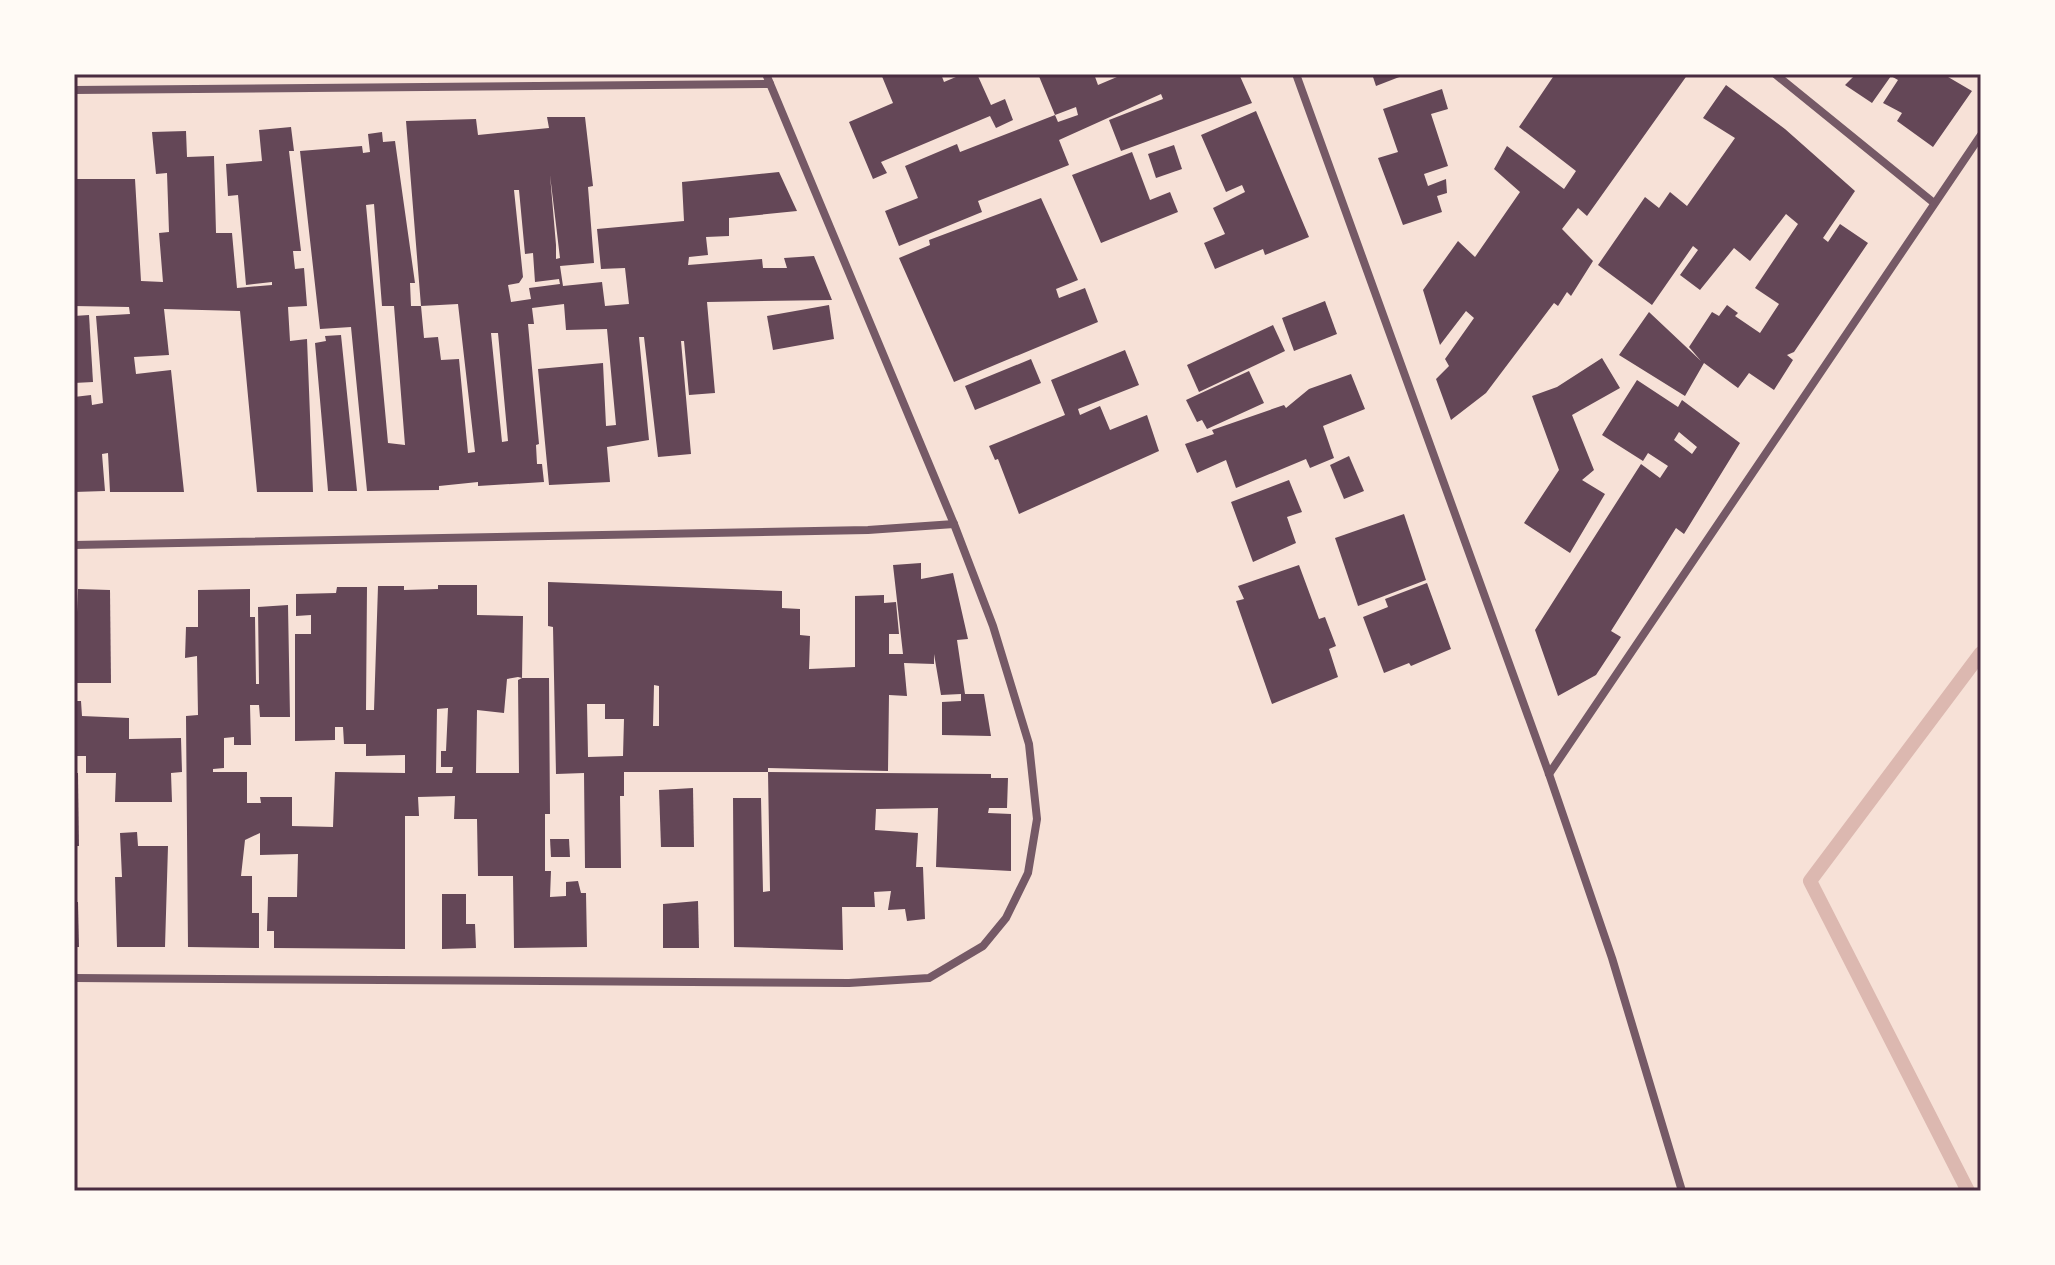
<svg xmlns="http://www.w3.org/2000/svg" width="2055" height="1265" viewBox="0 0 2055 1265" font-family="Figtree,sans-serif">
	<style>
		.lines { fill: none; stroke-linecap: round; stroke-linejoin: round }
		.stream { stroke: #dcb8b0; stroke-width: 14 }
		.building { fill: #644757; fill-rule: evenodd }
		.minor { stroke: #755966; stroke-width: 8 }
		.neatline { fill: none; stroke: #4a2c40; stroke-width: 3 }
	</style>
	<rect width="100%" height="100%" fill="#f7e1d7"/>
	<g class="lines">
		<path class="stream" d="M1968 1191 1810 881 1981 653"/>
	</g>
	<g class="building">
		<path d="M881 74H941L944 82 963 74H977L991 105 1005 99 1013 120 996 128 990 116 881 162 887 173 873 179 849 122 893 103Z"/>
		<path d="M1038 74H1094L1098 85 1124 74H1239L1252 103 1121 151 1109 120 1163 99 1161 94 1059 140 1069 165 978 201 982 212 899 246 885 211 918 198 905 166 957 144 960 152 1055 115 1058 122 1078 115 1076 107 1055 115Z"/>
		<path d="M1372 74H1407L1376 86Z"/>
		<path d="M1555 74H1688L1587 216 1578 208 1562 229 1593 261 1571 296 1567 292 1558 306 1554 303 1486 393 1451 420 1436 379 1449 366 1445 359 1474 318 1466 311 1440 345 1423 290 1458 241 1475 257 1520 192 1494 169 1507 146 1564 189 1576 171 1519 127Z"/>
		<path d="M1856 74H1943L1972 91 1933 147 1897 121 1902 113 1883 103 1898 80 1891 76 1872 103 1845 85Z"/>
		<path d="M1726 85 1785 129 1855 191 1823 238 1828 242 1840 224 1868 243 1794 352 1787 355 1793 360 1774 390 1749 373 1738 388 1704 363 1685 396 1619 355 1649 312 1701 361 1689 347 1712 312 1719 316 1727 305 1738 313 1735 316 1760 333 1779 304 1755 288 1798 224 1786 214 1750 261 1734 248 1700 290 1680 275 1698 250 1693 246 1652 305 1598 265 1645 197 1659 208 1670 192 1687 206 1735 138 1703 118Z"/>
		<path d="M1442 89 1448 109 1431 114 1448 166 1424 174 1428 186 1446 179 1447 193 1437 196 1442 212 1403 225 1378 158 1398 152 1383 109Z"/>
		<path d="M1256 111 1309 237 1265 255 1263 249 1215 269 1204 243 1225 234 1213 208 1245 192 1242 185 1226 192 1201 135Z"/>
		<path d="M547 117H585L593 186 588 187 594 263 560 266 563 286 602 282 605 306 629 304 625 268 601 269 597 229 684 221 682 182 779 172 797 211 729 218V236L706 237 708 255 689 257 688 265 762 259 763 268H787L784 258 814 256 832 300 707 302 715 393 689 395 684 341H681L691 454 658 457 644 337H639L649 440 607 447 610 482 549 485 538 369 603 363 606 426 616 425 607 329 566 330 564 304 532 308 534 324H528L539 444 536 445 537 464H542L544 482 478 486V482L439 486V490L367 491 351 327 320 329 300 151 362 146 363 153 370 152 368 134 382 132 383 142 395 141 415 283H410L411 306H421L424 338 438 337 441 360 459 359 468 453 475 452 458 304 421 306 406 121 476 119 478 135 549 128ZM550 175 560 258 556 259V245ZM514 190H519L525 254 533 253 535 282 559 279 560 284 529 288 531 299 511 302 508 285 519 283 523 277ZM374 204 382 306H394L405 445 388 443 366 205ZM491 333H498L508 441 502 442Z"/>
		<path d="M291 127 294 151H289L301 251H293L295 269 304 268 307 306 288 307 290 341 307 339 313 492H257L240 311 164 309 169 355 134 357 136 374 171 370 184 492H110L108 453 102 454 105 491 74 492V397L91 395 92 405 103 403 96 316 130 314 129 307 74 306V179H135L141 281 163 282 159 233 169 232 167 173 156 174 152 132 186 131 187 157 214 156 216 233H232L237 288 272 285V282L246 285 238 195 228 196 226 164 262 161 259 130Z"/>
		<path d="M1174 145 1182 169 1156 178 1148 154Z"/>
		<path d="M1132 152 1150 200 1170 192 1178 212 1101 243 1072 175Z"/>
		<path d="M1041 198 1078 280 1056 289 1059 298 1085 288 1098 322 954 382 899 258 930 245 929 240Z"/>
		<path d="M1325 301 1337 334 1294 351 1282 318Z"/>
		<path d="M829 305 834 339 773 350 767 316Z"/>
		<path d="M89 315 93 382 74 383V316Z"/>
		<path d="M1273 325 1285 351 1199 392 1187 365Z"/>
		<path d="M341 335 357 491H328L315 343 326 341 325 336Z"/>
		<path d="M1125 350 1139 385 1078 409 1080 415 1100 406 1110 430 1147 415 1159 451 1019 514 998 459 995 460 989 446 1065 415 1051 380Z"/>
		<path d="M1602 358 1620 388 1572 415 1594 470 1582 480 1605 494 1570 553 1524 523 1559 470 1532 396 1557 387Z"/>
		<path d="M1031 359 1041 383 975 410 965 386Z"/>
		<path d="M1249 371 1264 403 1207 429 1202 420 1197 422 1186 400Z"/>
		<path d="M1351 374 1365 409 1323 426 1334 458 1310 468 1306 459 1236 488 1226 460 1197 473 1185 444 1214 434 1212 430 1284 405 1286 408 1309 389Z"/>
		<path d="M1637 380 1678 407 1682 400 1740 443 1684 534 1676 528 1611 631 1621 637 1596 675 1558 696 1535 630 1641 464 1660 478 1668 466 1648 453 1643 461 1602 435ZM1679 432 1697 447 1692 454 1674 440Z"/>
		<path d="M1349 456 1364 491 1344 499 1330 465Z"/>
		<path d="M1289 480 1302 512 1287 517 1296 543 1253 562 1231 502Z"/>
		<path d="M1404 514 1426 580 1358 606 1335 538Z"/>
		<path d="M921 563V579L953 573 968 639 957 640 965 694H984L991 736 942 735V702L961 701V694L941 695 934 654V664L904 663 907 696 889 695 888 771 768 768V772L991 774V778H1008L1007 808H989L988 813 1011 814V871L936 867 938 808 876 809 875 830 918 833 916 867H923L925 919 907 921 905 909 888 910 891 891 874 892 875 907H842L843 950 734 947 733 798H761L763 892 770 891 768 772H624V796H620L621 868H585L584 773 556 774 553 627 548 626V582L782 591V608L800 609V635L810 636 809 669 855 667V596L884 595V603L896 602 899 634H889V654H903L893 565ZM654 685 659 686V726H653ZM587 704H605V719H624L623 756 588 757Z"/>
		<path d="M1299 565 1319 619 1325 617 1336 646 1329 649 1338 677 1272 704 1236 601 1244 599 1238 586Z"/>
		<path d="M1427 583 1451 649 1411 666 1409 663 1384 673 1363 617 1388 607 1385 599Z"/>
		<path d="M438 585H477V615L523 616 522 678H549L550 814H545V871H551L550 897 566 896V882L578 881 581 893H586L587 947 514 948 513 876H478L477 819H454L455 796 418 797 419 816H405V949L274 948V931H267L268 897H297L298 854 260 855V833L245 840 241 876H252V913H259V948L188 947 186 716 198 715 197 656 185 658 186 627H198V590L250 589V617H255L256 684H259L258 607 288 605 290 717H260L259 705H250L251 745H234V737L224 738V768L213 769V772H247V803H261L260 797H292V826L333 827 335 772 405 773V755L366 756V744H344L343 727H335V740L295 741V634H311V615L296 616V594L336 593 337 587H367L366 710H374L378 586H404V590L438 589ZM518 677 522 678 518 680 519 773H476L477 710 504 713 507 679ZM448 708 446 751H441V767H453L452 773H436L437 709Z"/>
		<path d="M78 589 110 590 111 683H74Z"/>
		<path d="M74 701H81L82 716 129 718V739L181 738 182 772 171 773 172 802H115L116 773H86V756H74Z"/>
		<path d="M74 773H78L79 846H74Z"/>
		<path d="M693 788 694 847H661L659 790Z"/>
		<path d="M137 832 138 846H168L165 947H117L115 877H122L120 833Z"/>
		<path d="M550 839H569L570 857H551Z"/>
		<path d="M442 894H466V924H475L476 948 442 949Z"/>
		<path d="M698 901 699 948H663V904Z"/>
		<path d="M74 902H78L79 947H74Z"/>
	</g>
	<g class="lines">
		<g class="minor">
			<path d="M1296 74 1549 774 1612 958 1682 1191"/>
			<path d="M1775 74 1934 203"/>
			<path d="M74 90 770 84"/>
			<path d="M74 545 868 530 954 524"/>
			<path d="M1549 774 1981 135"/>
			<path d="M74 978 849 983 929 978 983 946 1006 918 1028 873 1037 819 1029 744 993 626 954 524 766 74"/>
		</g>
	</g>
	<rect width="2055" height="1265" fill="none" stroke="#fffaf5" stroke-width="152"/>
	<rect x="76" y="76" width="1903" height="1113" class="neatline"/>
</svg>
